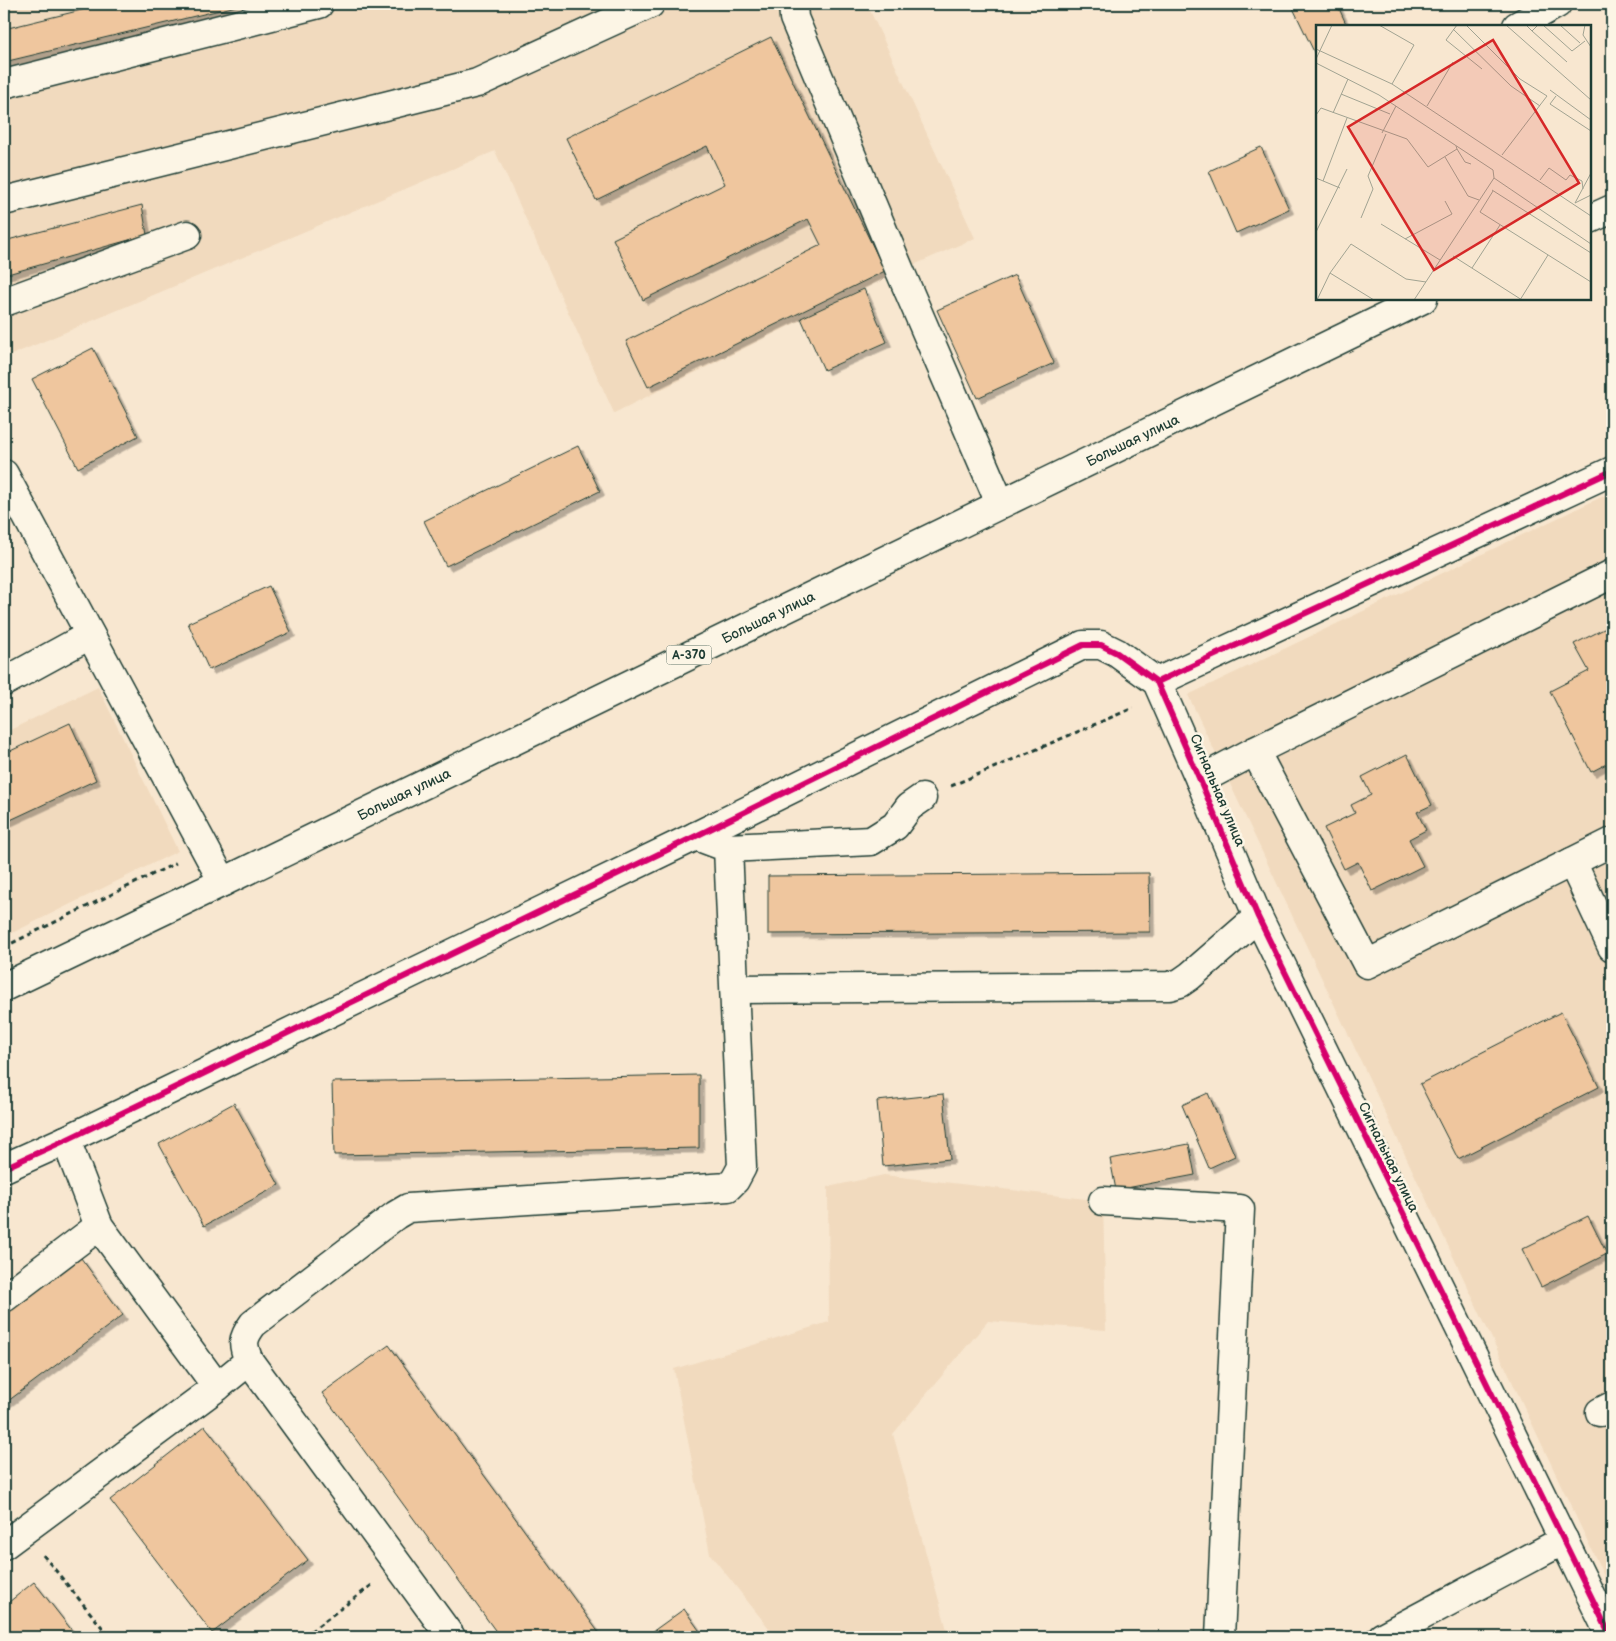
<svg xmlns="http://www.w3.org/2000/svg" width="1616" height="1641" viewBox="0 0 1616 1641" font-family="'Balsamiq Sans',sans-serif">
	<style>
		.built { fill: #f1dabe }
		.building { fill: #efc69e; stroke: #1f3d34; filter: url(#shadow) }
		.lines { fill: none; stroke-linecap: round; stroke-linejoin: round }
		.minor-casing { stroke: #1f3d34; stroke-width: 31 }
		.highway-casing { stroke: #1f3d34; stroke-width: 31 }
		.path { stroke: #1f3d34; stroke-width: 3; stroke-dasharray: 5 4; stroke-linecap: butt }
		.minor { stroke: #fcf5e5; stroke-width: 28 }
		.highway { stroke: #fcf5e5; stroke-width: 28 }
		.cycleway-casing { stroke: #fcf5e5; stroke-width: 9 }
		.cycleway { stroke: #d6006c; stroke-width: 6 }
		.labels { text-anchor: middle; stroke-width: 5; stroke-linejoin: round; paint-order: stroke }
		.shield { fill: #fcf5e5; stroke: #617469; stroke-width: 1 }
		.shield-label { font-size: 12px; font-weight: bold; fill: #1f3d34 }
		.street-label { font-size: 14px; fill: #1f3d34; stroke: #fcf5e5 }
		.inset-road { fill: none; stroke: #a1a392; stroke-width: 1 }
		.view { fill: #d62828; fill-opacity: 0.15; stroke: #d62828; stroke-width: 2.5 }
		.inset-edge { fill: none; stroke: #1f3d34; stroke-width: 2.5 }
	</style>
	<defs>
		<filter id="shadow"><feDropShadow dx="4.5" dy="4.5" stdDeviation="0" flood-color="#0004"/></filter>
	</defs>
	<rect width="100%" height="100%" fill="#f8e7d0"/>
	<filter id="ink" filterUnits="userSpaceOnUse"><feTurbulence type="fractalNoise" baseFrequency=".02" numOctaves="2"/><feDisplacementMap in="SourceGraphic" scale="10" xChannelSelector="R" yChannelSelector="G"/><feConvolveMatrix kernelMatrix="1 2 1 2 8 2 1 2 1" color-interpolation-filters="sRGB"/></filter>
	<g filter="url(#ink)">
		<g class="built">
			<path d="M4 4H867L975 238 900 271 614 413 495 151 4 358Z"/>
			<path d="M1612 492V1593L1188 695Z"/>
			<path d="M98 687 178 851 4 937V733Z"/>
			<path d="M884 1175 1103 1201 1106 1330 988 1321 893 1434 949 1637H776L710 1554 674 1369 829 1322 828 1187Z"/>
		</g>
		<g class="building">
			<path d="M106 4H245L4 62V29Z"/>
			<path d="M1291 4H1337L1347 26H1317V58Z"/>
			<path d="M771 37 885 271 648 387 626 341 821 245 808 219 643 300 613 239 725 184 707 146 596 200 566 138Z"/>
			<path d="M1261 147 1289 209 1236 233 1209 171Z"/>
			<path d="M142 205 147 235 4 275V241Z"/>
			<path d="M1015 275 1054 363 977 398 937 310Z"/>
			<path d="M864 289 887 342 824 370 801 318Z"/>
			<path d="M93 348 138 436 78 468 32 379Z"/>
			<path d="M578 446 600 491 446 566 424 521Z"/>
			<path d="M269 586 291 632 209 670 188 623Z"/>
			<path d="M1612 625V761L1591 772 1550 691 1589 671 1574 644Z"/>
			<path d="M70 723 96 780 4 823V754Z"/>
			<path d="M1407 754 1432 805 1417 812 1426 830 1409 839 1423 866 1372 891 1358 862 1344 869 1324 828 1355 813 1351 805 1371 795 1362 777Z"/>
			<path d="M1149 873 1150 932 768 934V876Z"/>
			<path d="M1561 1012 1599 1087 1458 1159 1420 1084Z"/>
			<path d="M699 1075V1148L334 1155 332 1082Z"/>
			<path d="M1208 1093 1235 1156 1209 1168 1182 1105Z"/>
			<path d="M943 1094 950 1159 883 1166 877 1101Z"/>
			<path d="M234 1103 279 1185 204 1226 159 1144Z"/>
			<path d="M1189 1144 1195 1175 1116 1190 1110 1159Z"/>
			<path d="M1588 1216 1607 1254 1541 1287 1522 1249Z"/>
			<path d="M81 1258 123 1315 4 1404V1315Z"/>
			<path d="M389 1345 602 1637H500L322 1393Z"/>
			<path d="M205 1426 308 1560 212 1633 110 1500Z"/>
			<path d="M34 1582 77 1637H4V1606Z"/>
			<path d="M684 1609 704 1637H645Z"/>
		</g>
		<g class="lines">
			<defs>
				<g id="minor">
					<path d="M793 4 794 18 900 271 1000 503"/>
					<path d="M1517 26 1557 4"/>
					<path d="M4 84 319 4"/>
					<path d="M4 201 477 83 650 4"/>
					<path d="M4 302 187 235"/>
					<path d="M4 474 223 882"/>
					<path d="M4 682 90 635"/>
					<path d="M1157 682 1612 471"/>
					<path d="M1255 751 1367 964 1612 842"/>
					<path d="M1200 780 1255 751 1612 574"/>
					<path d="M728 848 871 841 895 826 909 807 922 798"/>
					<path d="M1572 862 1612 947"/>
					<path d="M735 989 1169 986 1180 983 1190 976 1258 917"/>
					<path d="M66 1140 99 1226 217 1387"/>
					<path d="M4 1168 66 1140 696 836 1083 645H1101L1117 653 1157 682 1200 780 1258 917 1611 1637"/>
					<path d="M1103 1201 1240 1209 1220 1637"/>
					<path d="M4 1298 99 1226"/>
					<path d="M249 1361 451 1637"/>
					<path d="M1600 1412 1612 1406"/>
					<path d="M4 1545 217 1387 249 1361C242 1344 242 1339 253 1324L396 1215 408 1208 728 1187 735 1180 742 1167 728 848 696 836"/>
					<path d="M1382 1637 1564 1540"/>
				</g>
				<g id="highway">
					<path d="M1590 219 1612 209"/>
					<path id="s1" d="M4 987 223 882 1423 299"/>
				</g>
			</defs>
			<use href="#minor" class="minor-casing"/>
			<use href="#highway" class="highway-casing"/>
			<g class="path">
				<path d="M951 786 1133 708"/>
				<path d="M4 947 176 863"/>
				<path d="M43 1555 110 1637"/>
				<path d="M303 1637 372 1585"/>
			</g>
			<use href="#minor" class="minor"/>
			<use href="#highway" class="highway"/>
			<defs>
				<g id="cycleway">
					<path d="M1157 682 1612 471"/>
					<path d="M4 1168 66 1140 696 836 1083 645H1101L1117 653 1157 682 1200 780 1258 917 1611 1637"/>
				</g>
			</defs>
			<use href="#cycleway" class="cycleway-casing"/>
			<use href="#cycleway" class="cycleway"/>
		</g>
	</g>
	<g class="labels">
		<rect class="shield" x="666.5" y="645.5" width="45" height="19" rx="4"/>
		<g class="shield-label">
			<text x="689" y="659">А-370</text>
		</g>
		<g class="street-label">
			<text dy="5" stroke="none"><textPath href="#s1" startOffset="1254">Большая улица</textPath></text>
			<text dy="5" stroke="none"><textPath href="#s1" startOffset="849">Большая улица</textPath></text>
			<text transform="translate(1218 790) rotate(67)" y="5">Сигнальная улица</text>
			<text dy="5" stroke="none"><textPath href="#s1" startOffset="444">Большая улица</textPath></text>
			<text transform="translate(1389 1157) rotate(64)" y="5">Сигнальная улица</text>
		</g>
	</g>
	<g transform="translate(1316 25)">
		<rect width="275" height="275" fill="#f8e7d0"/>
		<path class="inset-road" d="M63 0 98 20 76 59M141 0 130 15 166 44M150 0 204 54 231 71 186 130M190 0 275 75M210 0 216 6 222 0M227 0 256 26 269 16M244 0 264 18M269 0 267 10 275 22M137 4 195 61 224 81M216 6 251 37M0 24 76 59 275 191M0 34 16 0M0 38 63 70 177 145 178 153M234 65 275 95M25 69 74 89M240 71 234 79 275 106M111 81 137 37M17 88 32 54M0 90 5 83 91 114 112 142 141 124 140 121M66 108 80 81M141 124 149 137 155 139M129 132 152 171 163 175M0 153 24 163M178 153 275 219M224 155 233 143 250 155 254 150 266 156 267 164M7 156 31 93M176 165 275 228M177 166 164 187 275 257M259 178 275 148M259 178 275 170M45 193 57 164 52 151 70 109M65 199 124 235M0 207 31 144M89 214 136 189 129 176M137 231 206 275M156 243 184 200M14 248 58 275M1 275 14 248 35 219 90 254 110 257M98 275 178 153M204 275 232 230"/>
		<path class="view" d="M177 15 263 158 118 245 32 102Z"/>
		<rect width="275" height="275" class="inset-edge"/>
	</g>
	<rect width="1616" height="1641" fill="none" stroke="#fcf5e5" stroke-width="20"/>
	<rect x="10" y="10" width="1596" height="1621" fill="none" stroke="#1f3d34" stroke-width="2" filter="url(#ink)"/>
</svg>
